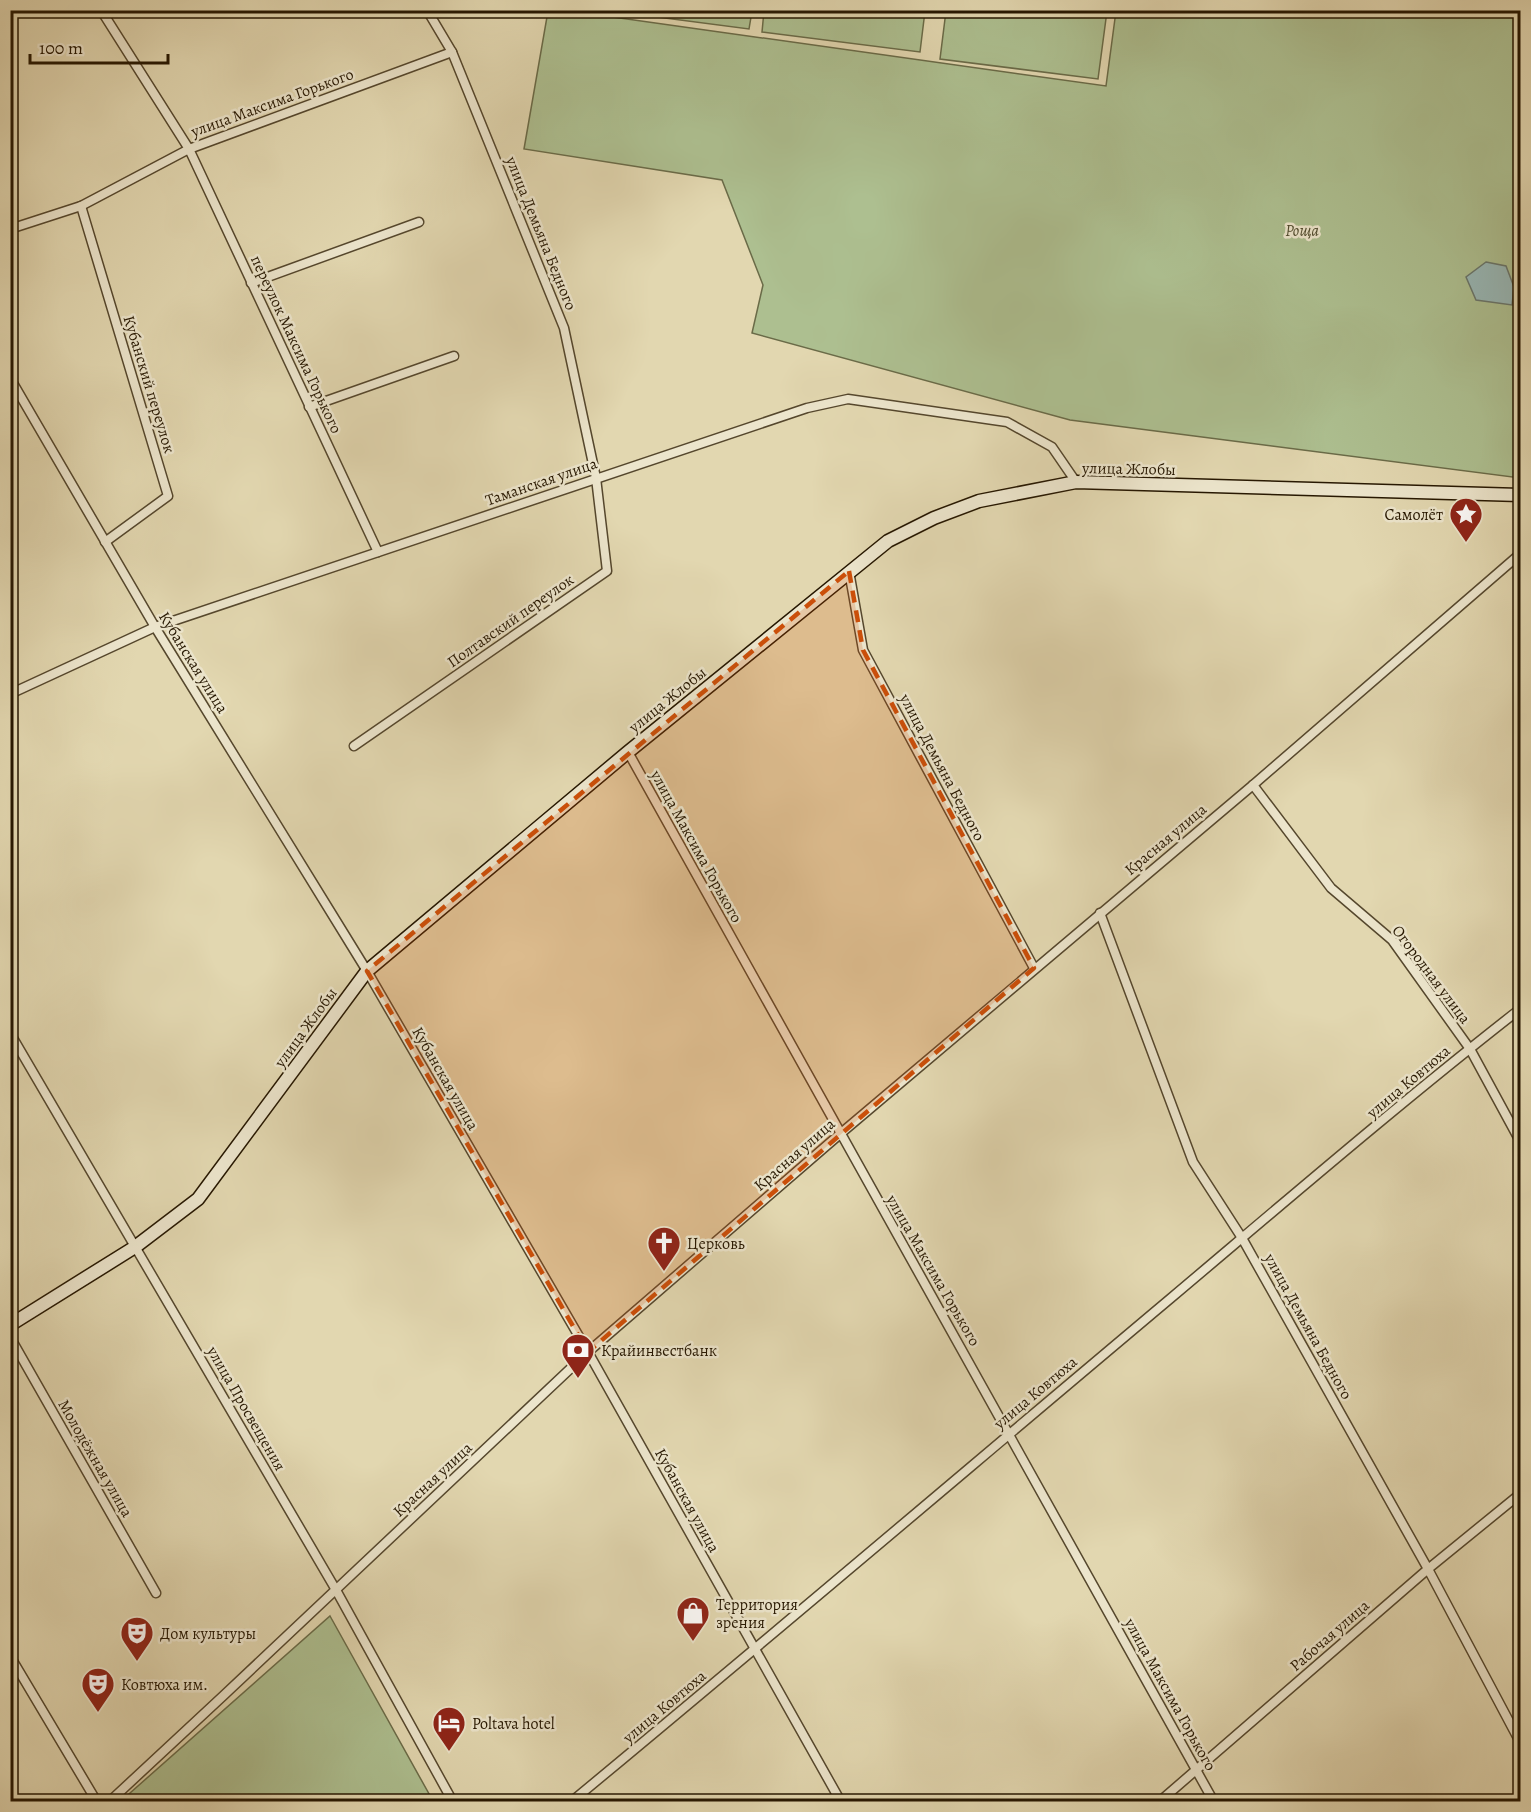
<svg xmlns="http://www.w3.org/2000/svg" width="1531" height="1812" viewBox="0 0 1531 1812" font-family="Alegreya,serif">
	<style>
		.green { fill: #adbf90; stroke: #6a6b48; stroke-width: 1.5 }
		.water { fill: #98b7b5; stroke: #6a776d; stroke-width: 1.5 }
		.lines { fill: none; stroke-linecap: round; stroke-linejoin: round }
		.street-casing { stroke: #55472d; stroke-width: 11 }
		.secondary-casing { stroke: #261701; stroke-width: 15 }
		.street { stroke: #ece5cc; stroke-width: 8 }
		.secondary { stroke: #ece5cc; stroke-width: 12 }
		.marked { fill: #cb4f0a; fill-opacity: 0.2; stroke: #cb4f0a; stroke-width: 4.5; stroke-dasharray: 12 8; stroke-linejoin: round }
		.labels { text-anchor: middle; stroke-width: 5; stroke-linejoin: round; paint-order: stroke }
		.street-label { font-size: 16px; fill: #261701; stroke: #ece5cc }
		.park-label { font-size: 16px; font-style: italic; fill: #4e492c; stroke: #ece5cc }
		.poi-label { font-size: 16px; fill: #261701; stroke: #ece5cc; text-anchor: start }
	</style>
	<rect width="100%" height="100%" fill="#e2d7b0"/>
	<filter id="stains"><feTurbulence type="fractalNoise" baseFrequency=".00333" numOctaves="4"/><feColorMatrix values="0 0 0 0 .2 0 0 0 0 .09 0 0 0 0 .02 0 0 0 .5 -.17"/></filter>
	<radialGradient id="worn" r=".72"><stop offset=".6" stop-color="#630" stop-opacity="0"/><stop offset="1" stop-color="#630" stop-opacity=".3"/></radialGradient>
	<g class="green">
		<path d="M548 11H570L1106 86 1116 11H1520V478L1070 420 752 333 763 285 722 180 524 149Z"/>
		<path d="M611 11H752L749 29Z"/>
		<path d="M764 11H925L920 52 762 32Z"/>
		<path d="M946 11H1107L1098 79 940 59Z"/>
		<path d="M330 1616 433 1801H121Z"/>
	</g>
	<path class="water" d="M1486 262 1506 266 1514 287 1512 305 1476 300 1466 277Z"/>
	<g class="lines">
		<defs>
			<g id="street">
				<path d="M101 10 189 149 378 552"/>
				<path d="M81 206 168 496 105 542"/>
				<path d="M10 229 81 206 189 149 452 52"/>
				<path d="M251 283 419 222"/>
				<path d="M10 378 155 627 367 971 588 1352 841 1802"/>
				<path d="M309 407 454 356"/>
				<path d="M849 571 863 650 1034 968"/>
				<path d="M10 694 155 627 807 408 848 399 1007 422 1052 447 1076 482"/>
				<path d="M354 746 607 571 596 478 564 328 452 52 427 10"/>
				<path d="M628 752 1214 1802"/>
				<path d="M1253 785 1331 888 1392 940 1470 1049 1520 1141"/>
				<path d="M1100 913 1193 1162 1242 1238 1428 1569 1520 1742"/>
				<path d="M10 1033 336 1590 453 1802"/>
				<path d="M10 1337 156 1593"/>
				<path d="M10 1656 97 1802"/>
				<path d="M109 1802 223 1696 588 1352 840 1134 1253 785 1520 554"/>
				<path d="M571 1802C773 1635 971 1466 1171 1298 1286 1201 1401 1102 1520 1009"/>
				<path d="M1159 1802 1428 1569 1520 1494"/>
			</g>
			<path id="secondary" d="M10 1325 135 1247 198 1199 367 971 628 752 888 541 934 518 979 501 1076 482 1520 495"/>
		</defs>
		<use href="#street" class="street-casing"/>
		<use href="#secondary" class="secondary-casing"/>
		<use href="#street" class="street"/>
		<use href="#secondary" class="secondary"/>
	</g>
	<path class="marked" d="M849 571 863 650 1034 968 588 1352 367 971Z"/>
	<defs>
		<symbol id="sight-pin" viewBox="-11 -11 22 30"><path d="M0 17L-7.5 6A9.5 9.5 0 1 1 7.5 6Z" fill="#8f2418" stroke="#ece5cc"/><path d="M0-6L1.8-2.2L6-1.7L2.9 1.2L3.7 5.4L0 3.3L-3.7 5.4L-2.9 1.2L-6-1.7L-1.8-2.2Z" fill="#fff"/></symbol>
		<symbol id="church-pin" viewBox="-11 -11 22 30"><path d="M0 17L-7.5 6A9.5 9.5 0 1 1 7.5 6Z" fill="#8f2418" stroke="#ece5cc"/><path d="M-1.2-6h2.4v3.5h3.3v2.4h-3.3V6h-2.4V-.1h-3.3v-2.4h3.3Z" fill="#fff"/></symbol>
		<symbol id="bank-pin" viewBox="-11 -11 22 30"><path d="M0 17L-7.5 6A9.5 9.5 0 1 1 7.5 6Z" fill="#8f2418" stroke="#ece5cc"/><path d="M-6-4H6V4H-6ZM0-2.3a2.3 2.3 0 1 0 0 4.6a2.3 2.3 0 1 0 0-4.6Z" fill="#fff"/></symbol>
		<symbol id="shop-pin" viewBox="-11 -11 22 30"><path d="M0 17L-7.5 6A9.5 9.5 0 1 1 7.5 6Z" fill="#8f2418" stroke="#ece5cc"/><path d="M-5-2.5h2.3a2.7 3.5 0 0 1 5.4 0H5L5.5 6h-11ZM-1.5-2.5h3a1.5 2.3 0 0 0-3 0Z" fill="#fff"/></symbol>
		<symbol id="theatre-pin" viewBox="-11 -11 22 30"><path d="M0 17L-7.5 6A9.5 9.5 0 1 1 7.5 6Z" fill="#8f2418" stroke="#ece5cc"/><path d="M-5-5.5Q0-4 5-5.5V0Q5 5 0 6Q-5 5-5 0ZM-3.3-2.5H-1v1.5H-3.3ZM1-2.5H3.3v1.5H1ZM-2.8 1Q0 5.5 2.8 1Z" fill="#fff"/></symbol>
		<symbol id="hotel-pin" viewBox="-11 -11 22 30"><path d="M0 17L-7.5 6A9.5 9.5 0 1 1 7.5 6Z" fill="#8f2418" stroke="#ece5cc"/><path d="M-6-4.5h1.5V1H6V5H4.5V3h-9V5H-6ZM-4 0a1.8 1.8 0 1 1 3.6 0ZM.5 0V-2.5h3Q6-2.5 6 0Z" fill="#fff"/></symbol>
	</defs>
	<g fill-rule="evenodd">
		<use href="#sight-pin" x="1447" y="495" width="38" height="52"/>
		<use href="#church-pin" x="645" y="1224" width="38" height="52"/>
		<use href="#bank-pin" x="559" y="1331" width="38" height="52"/>
		<use href="#shop-pin" x="674" y="1594" width="38" height="52"/>
		<use href="#theatre-pin" x="118" y="1614" width="38" height="52"/>
		<use href="#theatre-pin" x="79" y="1665" width="38" height="52"/>
		<use href="#hotel-pin" x="430" y="1704" width="38" height="52"/>
	</g>
	<g class="labels">
		<g class="street-label">
			<text transform="translate(272 102) rotate(-20)" y="6">улица Максима Горького</text>
			<text transform="translate(542 233) rotate(68)" y="6">улица Демьяна Бедного</text>
			<text transform="translate(297 344) rotate(65)" y="6">переулок Максима Горького</text>
			<text transform="translate(150 384) rotate(73)" y="6">Кубанский переулок</text>
			<text transform="translate(1129 468) rotate(1)" y="6">улица Жлобы</text>
			<text transform="translate(541 481) rotate(-19)" y="6">Таманская улица</text>
			<text transform="translate(510 620) rotate(-35)" y="6">Полтавский переулок</text>
			<text transform="translate(194 662) rotate(58)" y="6">Кубанская улица</text>
			<text transform="translate(667 699) rotate(-39)" y="6">улица Жлобы</text>
			<text transform="translate(943 767) rotate(62)" y="6">улица Демьяна Бедного</text>
			<text transform="translate(1165 839) rotate(-40)" y="6">Красная улица</text>
			<text transform="translate(697 846) rotate(61)" y="6">улица Максима Горького</text>
			<text transform="translate(1432 974) rotate(53)" y="6">Огородная улица</text>
			<text transform="translate(305 1027) rotate(-54)" y="6">улица Жлобы</text>
			<text transform="translate(446 1078) rotate(60)" y="6">Кубанская улица</text>
			<text transform="translate(1408 1081) rotate(-40)" y="6">улица Ковтюха</text>
			<text transform="translate(794 1154) rotate(-41)" y="6">Красная улица</text>
			<text transform="translate(934 1270) rotate(60)" y="6">улица Максима Горького</text>
			<text transform="translate(1309 1326) rotate(61)" y="6">улица Демьяна Бедного</text>
			<text transform="translate(1035 1392) rotate(-40)" y="6">улица Ковтюха</text>
			<text transform="translate(247 1408) rotate(60)" y="6">улица Просвещения</text>
			<text transform="translate(96 1458) rotate(60)" y="6">Молодёжная улица</text>
			<text transform="translate(432 1479) rotate(-43)" y="6">Красная улица</text>
			<text transform="translate(688 1500) rotate(61)" y="6">Кубанская улица</text>
			<text transform="translate(1329 1635) rotate(-41)" y="6">Рабочая улица</text>
			<text transform="translate(1171 1694) rotate(61)" y="6">улица Максима Горького</text>
			<text transform="translate(664 1706) rotate(-40)" y="6">улица Ковтюха</text>
		</g>
		<g class="park-label">
			<text x="1302" y="236">Роща</text>
		</g>
		<g class="poi-label">
			<text x="1443" y="520" text-anchor="end">Самолёт</text>
			<text x="687" y="1249">Церковь</text>
			<text x="601" y="1356">Крайинвестбанк</text>
			<text x="716" y="1610">Территория<tspan x="716" dy="18">зрения</tspan></text>
			<text x="160" y="1639">Дом культуры</text>
			<text x="121" y="1690">Ковтюха им.</text>
			<text x="472" y="1729">Poltava hotel</text>
		</g>
	</g>
	<rect width="1531" height="1812" fill="none" stroke="#e2d7b0" stroke-width="36"/>
	<rect x="12" y="12" width="1507" height="1788" fill="none" stroke="#261701" stroke-width="3"/>
	<rect x="18" y="18" width="1495" height="1776" fill="none" stroke="#261701" stroke-width="1.5"/>
	<path d="M30 54v9h138v-9" fill="none" stroke="#261701" stroke-width="3"/>
	<text x="39" y="54" font-size="18" fill="#261701" stroke="#ece5cc" stroke-width="4.5" paint-order="stroke">100 m</text>
	<rect width="100%" height="100%" filter="url(#stains)"/>
	<rect width="100%" height="100%" fill="url(#worn)"/>
</svg>
